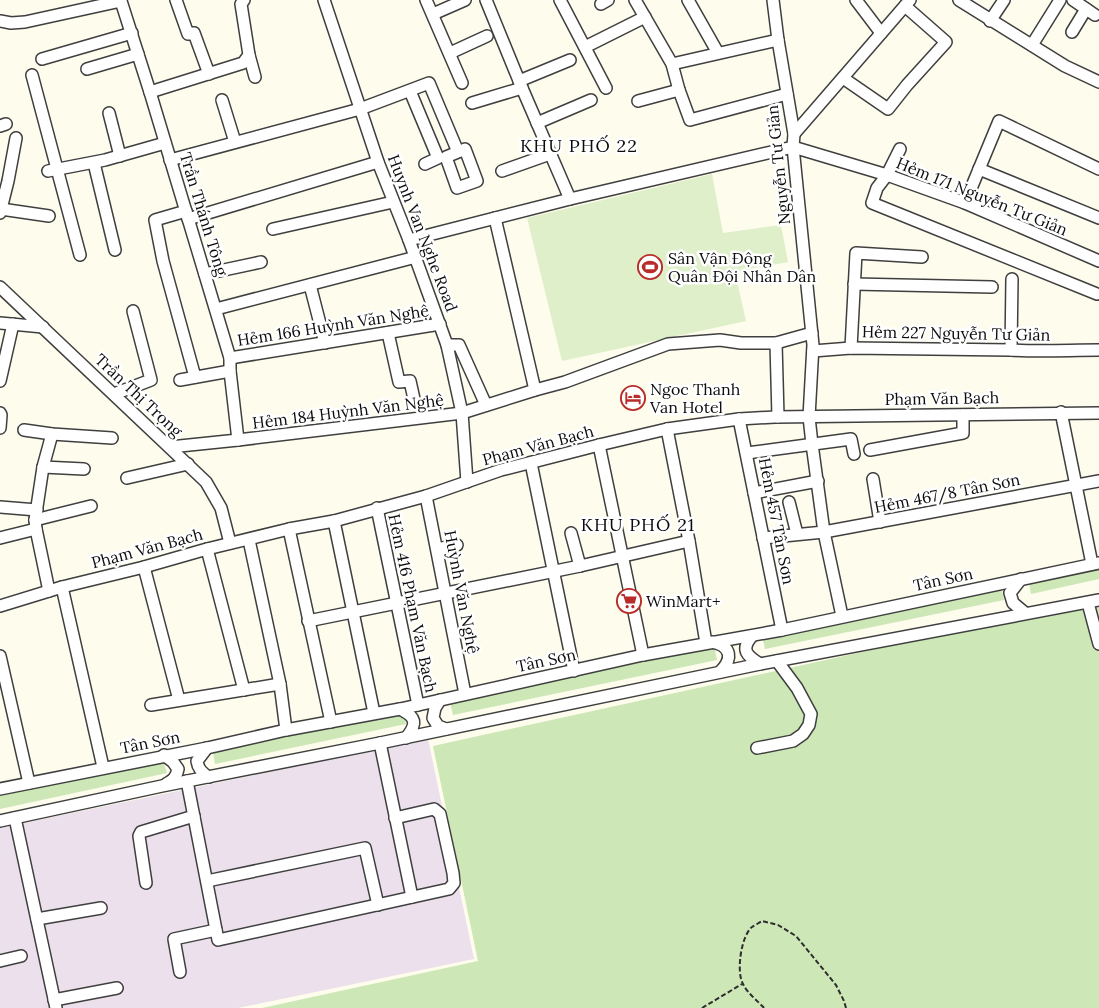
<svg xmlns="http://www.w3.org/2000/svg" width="1099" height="1008" viewBox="0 0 1099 1008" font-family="Lora,serif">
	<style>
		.industrial { fill: #ebe0eb }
		.green { fill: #cde7b7 }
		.pitch { fill: #dfefc9 }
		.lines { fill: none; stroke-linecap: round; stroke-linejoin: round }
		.minor-casing { stroke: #3f3f3f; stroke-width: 14 }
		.path { stroke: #2e2e2e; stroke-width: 2; stroke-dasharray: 5 2.5; stroke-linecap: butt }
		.minor { stroke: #fff; stroke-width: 11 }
		.labels { text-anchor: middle; stroke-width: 5; stroke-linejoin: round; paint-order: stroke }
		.street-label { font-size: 16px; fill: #0c0c0c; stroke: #fff }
		.poi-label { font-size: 16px; fill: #0c0c0c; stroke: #fff; text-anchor: start }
		.neighbourhood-label { font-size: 18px; letter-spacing: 1px; fill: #0c0c0c; stroke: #fff }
	</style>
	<rect width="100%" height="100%" fill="#fefcec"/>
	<path class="industrial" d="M428 739 474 959 238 1008H0V828Z"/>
	<g class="green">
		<path d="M1099 564V579L1031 594 1028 578Z"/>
		<path d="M1000 582 1004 600 765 649 761 630Z"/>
		<path d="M1099 600V1008H262L478 961 433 746Z"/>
		<path d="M713 640 717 660 453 715 449 698Z"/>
		<path d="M402 708 406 724 215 764 212 746Z"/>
		<path d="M161 755 167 773 0 809V789Z"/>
	</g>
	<path class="pitch" d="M712 174 723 233 781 225 788 262 735 272 746 321 562 361 527 218Z"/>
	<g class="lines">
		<defs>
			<g id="minor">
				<path d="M176 0 188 34 194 33 209 74"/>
				<path d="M324 0 378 162 409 240 447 345 462 413 467 482"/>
				<path d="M426 0 462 83"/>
				<path d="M486 0 522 88 570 199"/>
				<path d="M560 0 606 88"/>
				<path d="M635 0 672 64 679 90 690 120 787 94"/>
				<path d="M688 0 718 53"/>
				<path d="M773 0 778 40 794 134 793 147 813 345 809 417 812 444 824 532 842 616"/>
				<path d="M856 0 881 33"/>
				<path d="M959 0 1065 66 1099 82"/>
				<path d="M1073 0 1095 15"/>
				<path d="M601 4 608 0"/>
				<path d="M433 14 465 0"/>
				<path d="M0 21 11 23 25 22 121 1 150 92"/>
				<path d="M990 21 1004 0"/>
				<path d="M1072 32 1086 9"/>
				<path d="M1032 45 1060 0"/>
				<path d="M585 47 645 17"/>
				<path d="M450 53 487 36"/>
				<path d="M249 55 255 77"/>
				<path d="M42 59 132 33"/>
				<path d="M672 64 778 40"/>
				<path d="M87 69 138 54"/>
				<path d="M32 75 80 255"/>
				<path d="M843 78 888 109 907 85 946 42 905 6"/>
				<path d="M519 81 570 60"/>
				<path d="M410 91 438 158 425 164"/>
				<path d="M222 100 235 142"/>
				<path d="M638 101 679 90"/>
				<path d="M472 103 522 88"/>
				<path d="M109 113 120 156"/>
				<path d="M537 123 591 100"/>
				<path d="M0 126 6 124"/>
				<path d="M794 134 910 0"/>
				<path d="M900 149 887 175 877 188 872 203 1097 294"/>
				<path d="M170 160 360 109 429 83 458 152 465 149 477 181 457 188 446 157 458 152"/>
				<path d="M94 163 115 250"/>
				<path d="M979 169 1099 218"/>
				<path d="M48 171 105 160 165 143"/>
				<path d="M502 171 550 154"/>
				<path d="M965 203 999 121 1099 169"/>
				<path d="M1 209 49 216"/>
				<path d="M186 211 155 220 163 261 195 377"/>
				<path d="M0 213 8 181 16 138"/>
				<path d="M495 218 535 390"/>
				<path d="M188 219 378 162"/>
				<path d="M273 229 393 202"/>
				<path d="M409 240 570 199 793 147 887 175 965 203 1099 261"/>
				<path d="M205 274 261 262"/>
				<path d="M854 284 992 287"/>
				<path d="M310 285 325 343"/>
				<path d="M0 287 206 482 221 508 230 543"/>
				<path d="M216 309 416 257"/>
				<path d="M0 323 43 327"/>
				<path d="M388 333 399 382 410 381 414 399"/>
				<path d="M776 343 778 417"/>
				<path d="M447 345H459L486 405"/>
				<path d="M851 348 856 253 922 257"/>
				<path d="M1011 350 1012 279"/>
				<path d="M813 351 851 348 1011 350C1040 352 1070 350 1099 350"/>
				<path d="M230 358 440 324"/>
				<path d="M180 380 230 371"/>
				<path d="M0 381 13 324"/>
				<path d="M114 394 151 380 133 311"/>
				<path d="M1061 412 1092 564"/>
				<path d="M0 413 1 415 0 428"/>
				<path d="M739 419 782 630"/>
				<path d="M667 429 689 541 706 643"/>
				<path d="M24 430 52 434 112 438"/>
				<path d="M238 440 462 413 535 390 565 382 668 344 720 340 741 343H776L812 333"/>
				<path d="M599 445 643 655"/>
				<path d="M170 447 238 440 230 371V358L150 92 243 63 249 55 241 4 244 0"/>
				<path d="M870 450 963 433V415"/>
				<path d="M747 453 851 439 854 454"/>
				<path d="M531 463 574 671"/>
				<path d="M43 467 84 469"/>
				<path d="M127 478 188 464"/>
				<path d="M873 479 880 522"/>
				<path d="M754 493 818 481"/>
				<path d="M426 496 465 694"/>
				<path d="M789 502 797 534"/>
				<path d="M0 507 37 510"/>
				<path d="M377 508 418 705"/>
				<path d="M35 520 91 506"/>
				<path d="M334 521 374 713"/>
				<path d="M289 529 331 722"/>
				<path d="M571 533 580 566"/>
				<path d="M0 538 36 529"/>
				<path d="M763 538 824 532 1099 481"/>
				<path d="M249 540 280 684 286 730"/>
				<path d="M207 549 244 690"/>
				<path d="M437 549 457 545"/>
				<path d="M144 567 179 700"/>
				<path d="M1021 579 1010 593 1013 603 1025 613"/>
				<path d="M62 587 103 767"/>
				<path d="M49 591 36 529 35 520 43 467 52 434"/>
				<path d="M1088 603 1099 644"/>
				<path d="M0 606 62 587 144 567 207 549 289 529 334 521 426 496 501 470 599 445 667 429 739 419 775 417 1099 413"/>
				<path d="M308 621 580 566 689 541"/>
				<path d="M752 636C740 650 747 656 760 664"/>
				<path d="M712 642C732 646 733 659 720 672"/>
				<path d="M0 656 29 783"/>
				<path d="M440 700 435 708 433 718 438 726 446 729"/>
				<path d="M151 705 280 684"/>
				<path d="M400 709C416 717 418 723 406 738"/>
				<path d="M380 743 412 897"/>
				<path d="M207 748 197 761C198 769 202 773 209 777"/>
				<path d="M757 748 793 741 803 734 809 725 811 714 797 688 777 661"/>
				<path d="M164 755 173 762 178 769C176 778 173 780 166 784"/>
				<path d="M187 781 218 940 449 889 454 883 453 873 440 814 434 809 395 818"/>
				<path d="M0 789 207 748 286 730 400 709 643 655 782 630 1099 563"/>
				<path d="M15 818 56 1008"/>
				<path d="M0 821 162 786 380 743 760 664 1099 600"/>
				<path d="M207 881 365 848 378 905"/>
				<path d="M146 883 139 836 141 832 194 816"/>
				<path d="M37 919 101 908"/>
				<path d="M0 961 21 956"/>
				<path d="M180 972 174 939 216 930"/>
				<path d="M54 1000 117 988"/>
			</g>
		</defs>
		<use href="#minor" class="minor-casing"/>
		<g class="path">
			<path d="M702 1008 742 984"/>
			<path d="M764 1008C758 1001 747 993 743 984 736 972 741 936 752 927 755 925 759 923 762 921L778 925 796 936 836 985 844 1001 846 1008"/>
		</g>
		<use href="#minor" class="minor"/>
	</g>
	<defs>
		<symbol id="stadium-ring" viewBox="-11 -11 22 22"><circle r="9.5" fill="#fff" stroke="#b82c29" stroke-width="1.5"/><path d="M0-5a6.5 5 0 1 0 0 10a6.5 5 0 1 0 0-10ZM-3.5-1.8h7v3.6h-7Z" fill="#b82c29"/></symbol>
		<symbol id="hotel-ring" viewBox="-11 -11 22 22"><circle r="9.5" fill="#fff" stroke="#b82c29" stroke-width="1.5"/><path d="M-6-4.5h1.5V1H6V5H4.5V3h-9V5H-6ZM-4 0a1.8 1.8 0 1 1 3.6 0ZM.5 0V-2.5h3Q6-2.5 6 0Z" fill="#b82c29"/></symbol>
		<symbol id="supermarket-ring" viewBox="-11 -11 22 22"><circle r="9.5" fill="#fff" stroke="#b82c29" stroke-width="1.5"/><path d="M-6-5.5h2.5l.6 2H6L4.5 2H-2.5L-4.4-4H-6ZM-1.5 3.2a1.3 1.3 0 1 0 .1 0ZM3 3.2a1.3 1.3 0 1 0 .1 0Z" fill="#b82c29"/></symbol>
	</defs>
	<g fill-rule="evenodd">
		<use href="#stadium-ring" x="636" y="253" width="28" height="28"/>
		<use href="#hotel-ring" x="619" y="384" width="28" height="28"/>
		<use href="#supermarket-ring" x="615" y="587" width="28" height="28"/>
	</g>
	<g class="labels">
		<g class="street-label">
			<text transform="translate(778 165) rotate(-96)" y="6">Nguyễn Tư Giản</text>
			<text transform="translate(982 196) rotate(22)" y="6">Hẻm 171 Nguyễn Tư Giản</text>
			<text transform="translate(204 214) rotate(73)" y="6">Trần Thánh Tông</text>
			<text transform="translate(423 233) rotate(69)" y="6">Huynh Van Nghe Road</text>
			<text transform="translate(333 325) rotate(-9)" y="6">Hẻm 166 Huỳnh Văn Nghệ</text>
			<text transform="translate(956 333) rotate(1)" y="6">Hẻm 227 Nguyễn Tư Giản</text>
			<text transform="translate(139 395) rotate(43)" y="6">Trần Thị Trọng</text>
			<text transform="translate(942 398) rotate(-1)" y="6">Phạm Văn Bạch</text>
			<text transform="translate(348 411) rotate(-7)" y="6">Hẻm 184 Huỳnh Văn Nghệ</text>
			<text transform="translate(538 445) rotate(-15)" y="6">Phạm Văn Bạch</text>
			<text transform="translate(947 493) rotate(-11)" y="6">Hẻm 467/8 Tân Sơn</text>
			<text transform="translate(777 521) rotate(79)" y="6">Hẻm 457 Tân Sơn</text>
			<text transform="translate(147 548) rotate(-15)" y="6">Phạm Văn Bạch</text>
			<text transform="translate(943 579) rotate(-12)" y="6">Tân Sơn</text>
			<text transform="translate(462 592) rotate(79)" y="6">Huỳnh Văn Nghệ</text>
			<text transform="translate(413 603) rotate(78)" y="6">Hẻm 416 Phạm Văn Bạch</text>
			<text transform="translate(546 660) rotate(-12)" y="6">Tân Sơn</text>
			<text transform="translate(150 742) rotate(-11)" y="6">Tân Sơn</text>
		</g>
		<g class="poi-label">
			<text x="668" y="264">Sân Vận Động<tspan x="668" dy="18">Quân Đội Nhân Dân</tspan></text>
			<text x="650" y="395">Ngoc Thanh<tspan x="650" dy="18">Van Hotel</tspan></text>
			<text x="646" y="607">WinMart+</text>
		</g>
		<g class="neighbourhood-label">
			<text x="579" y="152">KHU PHỐ 22</text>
			<text x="638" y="531">KHU PHỐ 21</text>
		</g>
	</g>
</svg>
